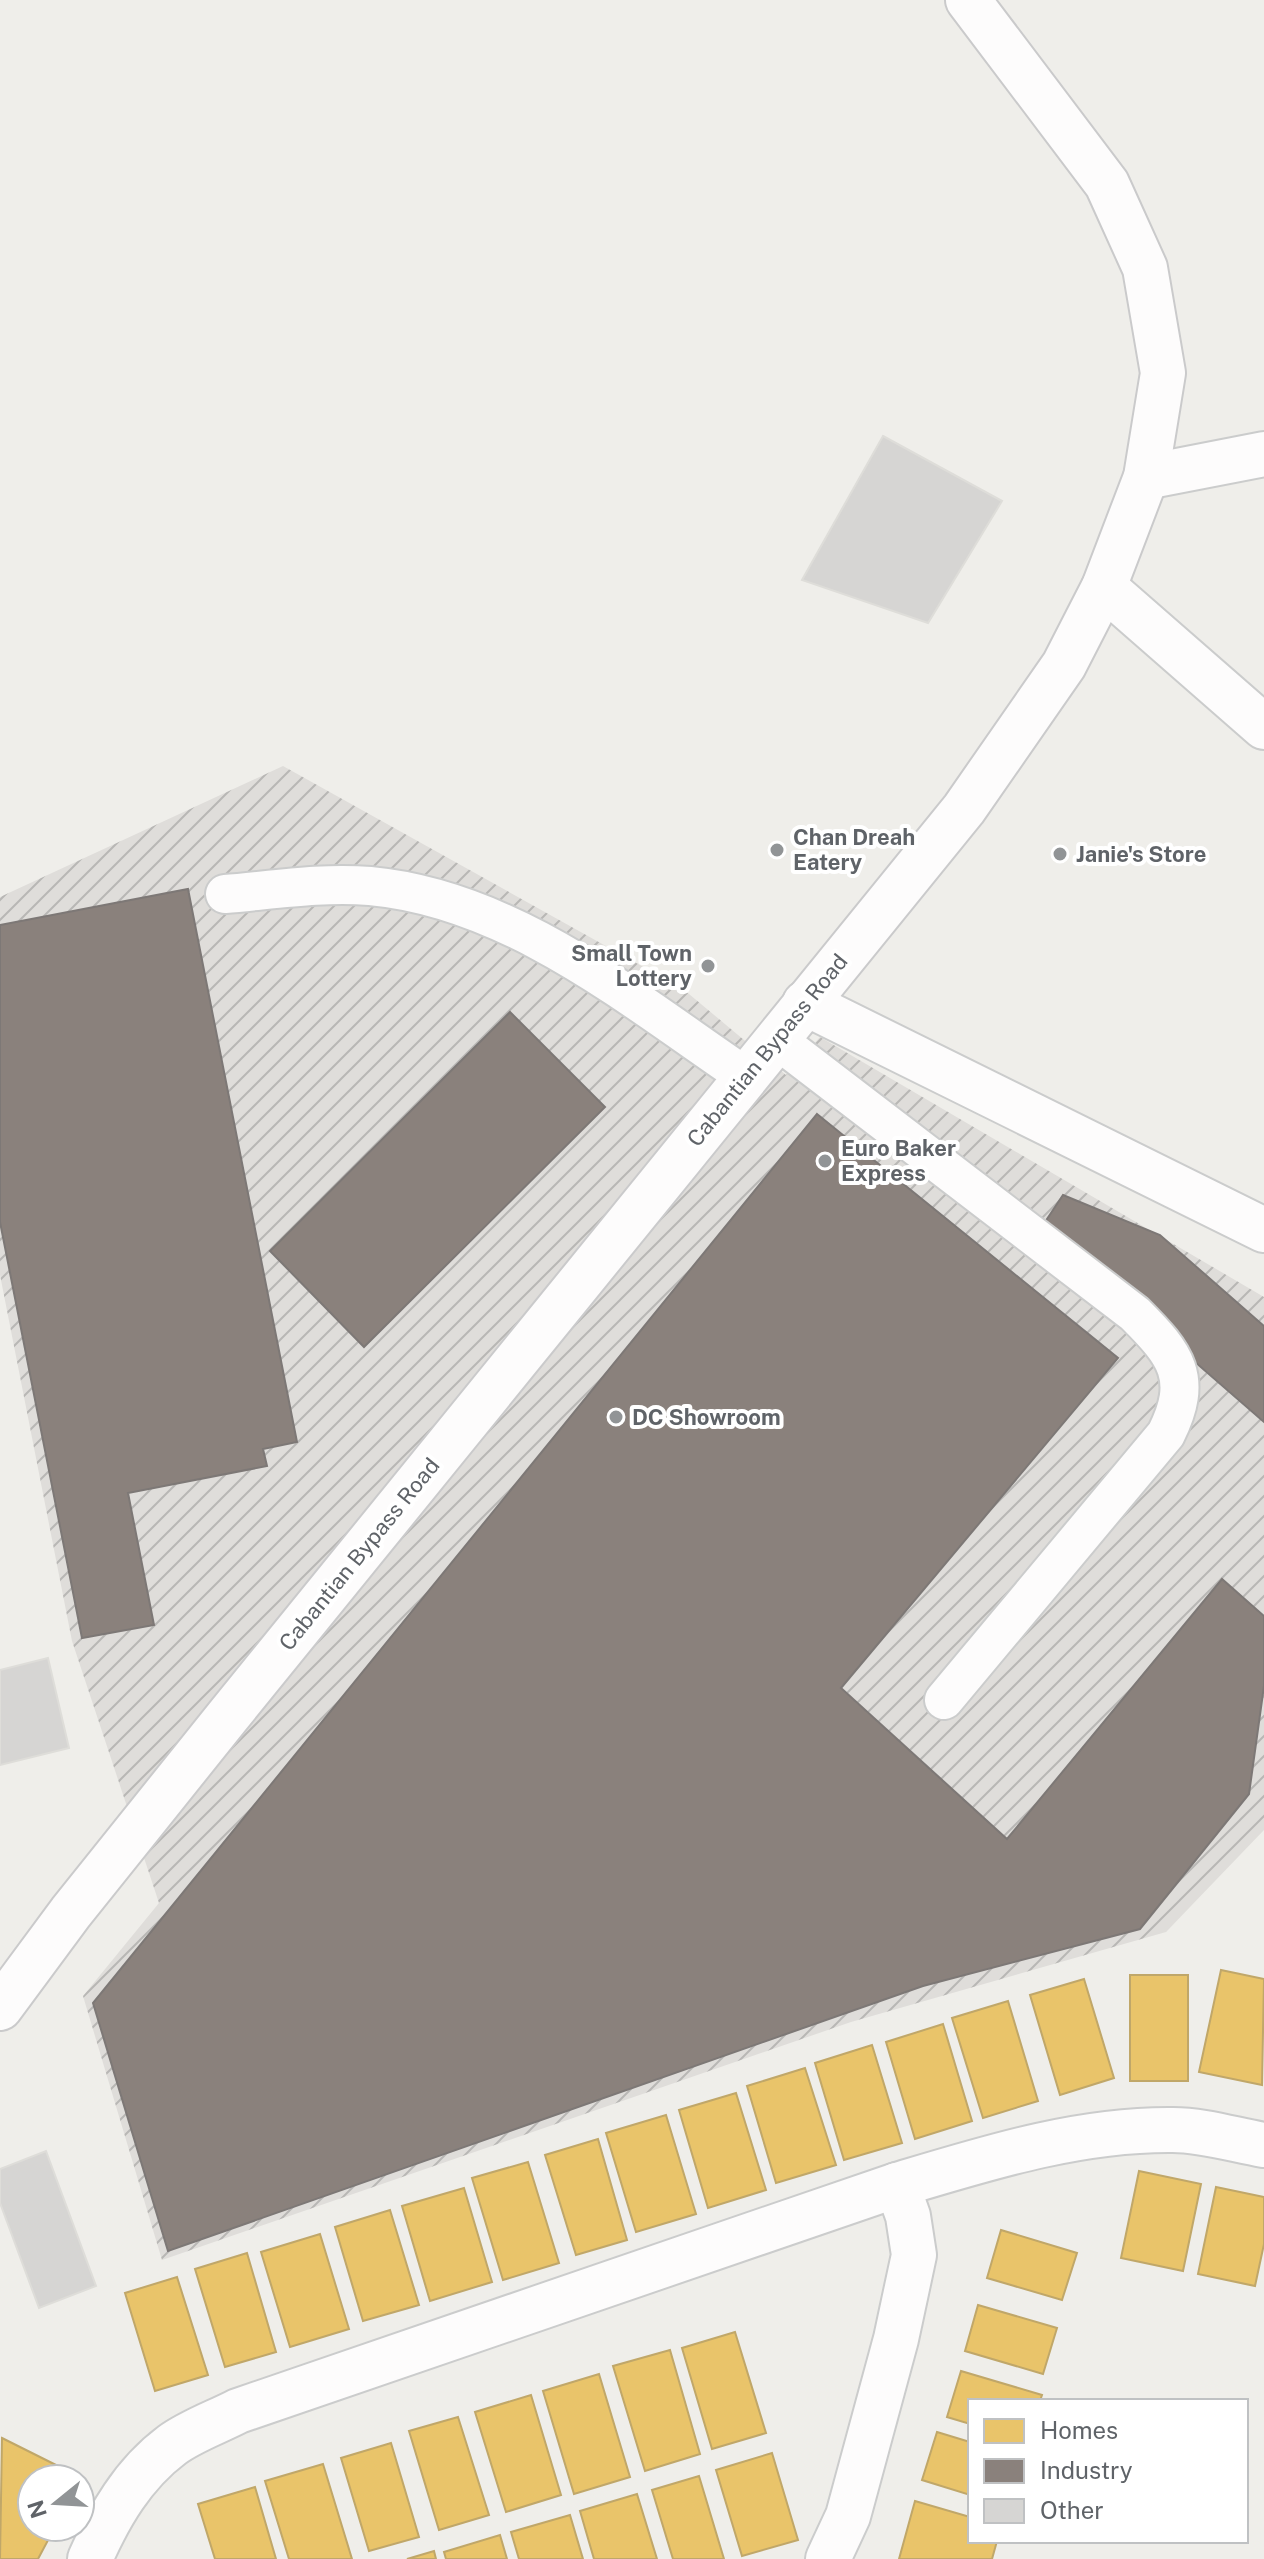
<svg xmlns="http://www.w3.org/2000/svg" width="1264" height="2559" viewBox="0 0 1264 2559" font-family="'Public Sans',sans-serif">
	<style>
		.industrial { fill: url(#industrial-furrows) }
		.homes { fill: #e9c46a; stroke: #c0a769; stroke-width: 2 }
		.industry { fill: #8a817c; stroke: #7d7876; stroke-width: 2 }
		.building { fill: #d6d5d3; stroke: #deddd9; stroke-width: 2 }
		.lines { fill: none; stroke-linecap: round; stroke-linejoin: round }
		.lane-casing { stroke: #cbcccc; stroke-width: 42 }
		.street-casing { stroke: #cbcccc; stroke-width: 48 }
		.secondary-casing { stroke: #cacacb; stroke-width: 48 }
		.lane { stroke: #fdfcfc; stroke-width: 38 }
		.street { stroke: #fdfcfc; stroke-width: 44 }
		.secondary { stroke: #fdfcfc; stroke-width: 44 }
		.poi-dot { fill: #919496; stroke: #fff; stroke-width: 3 }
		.labels { text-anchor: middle; stroke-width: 8; stroke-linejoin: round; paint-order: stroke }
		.poi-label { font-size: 22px; font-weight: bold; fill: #5f6368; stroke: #fff; text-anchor: start }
		.street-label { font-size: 22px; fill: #5f6368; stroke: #fff }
	</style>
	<defs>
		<pattern id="industrial-furrows" width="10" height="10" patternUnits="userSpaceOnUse" patternTransform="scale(2)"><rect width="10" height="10" fill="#dfddda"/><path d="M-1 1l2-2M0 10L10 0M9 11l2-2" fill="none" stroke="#b8b7b5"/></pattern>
	</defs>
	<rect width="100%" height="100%" fill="#efeeea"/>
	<path class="industrial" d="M283 766 683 989 786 1075 820 1037 1264 1297V1830L1166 1932 851 2022 162 2260 83 1996 159 1903 72 1641 0 1275V897Z"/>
	<g class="homes">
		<path d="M1221 1970 1264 1979 1262 2085 1199 2072Z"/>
		<rect x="1130" y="1975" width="58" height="106"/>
		<path d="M1084 1979 1114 2078 1060 2095 1030 1995Z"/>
		<path d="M1008 2001 1038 2101 983 2118 952 2018Z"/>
		<path d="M943 2024 972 2121 915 2139 886 2042Z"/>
		<path d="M872 2045 902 2143 844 2160 815 2063Z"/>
		<path d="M805 2068 836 2165 776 2183 747 2086Z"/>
		<path d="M736 2093 766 2190 708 2208 679 2110Z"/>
		<path d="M666 2115 696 2214 636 2232 606 2133Z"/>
		<path d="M598 2139 627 2240 576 2255 545 2155Z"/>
		<path d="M528 2162 559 2263 503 2280 472 2178Z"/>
		<path d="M1139 2171 1201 2184 1183 2271 1121 2258Z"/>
		<path d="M1216 2187 1264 2197V2244L1255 2286 1198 2274Z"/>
		<path d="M464 2188 492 2282 430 2301 402 2206Z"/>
		<path d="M390 2210 419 2305 363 2321 335 2227Z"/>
		<path d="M1001 2230 1077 2253 1062 2300 987 2278Z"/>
		<path d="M320 2234 349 2329 290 2347 261 2252Z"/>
		<path d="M247 2253 276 2352 225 2367 195 2269Z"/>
		<path d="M177 2277 208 2375 155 2391 125 2293Z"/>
		<path d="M978 2305 1057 2328 1043 2374 965 2351Z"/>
		<path d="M735 2332 766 2433 712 2449 682 2348Z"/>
		<path d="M670 2350 700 2454 645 2471 613 2366Z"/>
		<path d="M961 2371 1042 2395 1040 2401H970V2424L947 2417Z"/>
		<path d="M599 2374 630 2477 574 2494 543 2391Z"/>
		<path d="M531 2395 561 2495 506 2512 475 2412Z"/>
		<path d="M458 2417 489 2515 439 2530 409 2431Z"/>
		<path d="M937 2432 970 2442V2495L922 2480Z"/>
		<path d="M2 2438 80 2477 32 2479V2527H55L38 2559H0Z"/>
		<path d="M391 2443 419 2537 369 2551 341 2458Z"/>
		<path d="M772 2453 798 2540 742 2556 716 2470Z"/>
		<path d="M323 2464 352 2559H289L265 2481Z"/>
		<path d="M699 2476 724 2559H673L652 2490Z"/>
		<path d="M255 2487 276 2559H215L198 2504Z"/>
		<path d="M637 2494 657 2559H594L580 2511Z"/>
		<path d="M915 2501 970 2517V2541H997L992 2559H899Z"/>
		<path d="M570 2515 583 2559H519L511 2532Z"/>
		<path d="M500 2535 507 2559H446L444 2552Z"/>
		<path d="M434 2551 436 2559H407Z"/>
	</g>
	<g class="industry">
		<path d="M188 889 297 1442 263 1449 267 1466 128 1493 154 1625 82 1638 0 1222V925Z"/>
		<path d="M510 1012 605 1107 364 1347 270 1251Z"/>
		<path d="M817 1114 1118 1358 841 1688 1007 1839 1222 1579 1264 1616V1686L1249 1794 1140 1929 923 1986 168 2251 93 2003Z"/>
		<path d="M1063 1195 1160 1235 1264 1326V1422L1041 1228Z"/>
	</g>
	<g class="building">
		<path d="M883 436 1002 501 928 623 802 580Z"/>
		<path d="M48 1658 69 1748 0 1765V1670Z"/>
		<path d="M46 2151 96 2286 39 2308 0 2203V2169Z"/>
	</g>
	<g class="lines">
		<defs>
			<g id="lane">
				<path d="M225 894C273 890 322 882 370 886 512 899 631 999 745 1076"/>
				<path d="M776 1039 1135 1314C1176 1355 1194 1378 1166 1434L944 1700"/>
			</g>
			<g id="street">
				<path d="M1146 477 1264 454"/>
				<path d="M1104 587 1264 727"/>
				<path d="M805 1003 1264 1230"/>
				<path d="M90 2559C109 2516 133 2474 172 2445 191 2431 217 2422 238 2411L897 2185C987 2158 1078 2129 1173 2130 1203 2130 1235 2140 1264 2145"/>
				<path d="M828 2559 848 2516 896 2339 914 2255 908 2216 897 2185"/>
			</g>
			<path id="secondary" d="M0 2008 71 1912 228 1716 964 809 1064 665 1104 587 1146 477 1163 373 1145 268 1107 184 968 0"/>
		</defs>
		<use href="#lane" class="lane-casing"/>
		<use href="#street" class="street-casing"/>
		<use href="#secondary" class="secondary-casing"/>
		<use href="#lane" class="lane"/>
		<use href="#street" class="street"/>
		<use href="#secondary" class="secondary"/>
	</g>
	<g class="poi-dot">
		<circle cx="777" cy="850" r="8"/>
		<circle cx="1060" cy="854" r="8"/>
		<circle cx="708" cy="966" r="8"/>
		<circle cx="825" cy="1161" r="8"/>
		<circle cx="616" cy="1417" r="8"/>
	</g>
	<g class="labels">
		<g class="poi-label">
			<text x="793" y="845">Chan Dreah<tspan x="793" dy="25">Eatery</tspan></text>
			<text x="1076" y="862">Janie's Store</text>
			<text x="692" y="961" text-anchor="end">Small Town<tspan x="692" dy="25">Lottery</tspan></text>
			<text x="841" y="1156">Euro Baker<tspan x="841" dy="25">Express</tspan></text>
			<text x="632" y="1425">DC Showroom</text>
		</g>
		<g class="street-label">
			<text transform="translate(767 1050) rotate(-51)" y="8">Cabantian Bypass Road</text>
			<text transform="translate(359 1554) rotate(-51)" y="8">Cabantian Bypass Road</text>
		</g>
	</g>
	<rect x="968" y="2399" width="280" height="144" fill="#ffffff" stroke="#bfc1c3" stroke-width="2"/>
	<rect x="984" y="2419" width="40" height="24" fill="#e9c46a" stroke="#bfc1c3" stroke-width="2"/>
	<text x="1040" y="2439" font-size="24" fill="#5f6368">Homes</text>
	<rect x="984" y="2459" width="40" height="24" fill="#8a817c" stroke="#bfc1c3" stroke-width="2"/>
	<text x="1040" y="2479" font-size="24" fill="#5f6368">Industry</text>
	<rect x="984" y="2499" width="40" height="24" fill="#d6d5d3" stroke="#bfc1c3" stroke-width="2"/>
	<text x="1040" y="2519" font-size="24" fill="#5f6368">Other</text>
	<g transform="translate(56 2503) rotate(252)"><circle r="38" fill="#ffffff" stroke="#bfc1c3" stroke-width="2"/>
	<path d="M0-6L14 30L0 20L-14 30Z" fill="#919496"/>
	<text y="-12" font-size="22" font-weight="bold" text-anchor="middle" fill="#5f6368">N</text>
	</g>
</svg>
